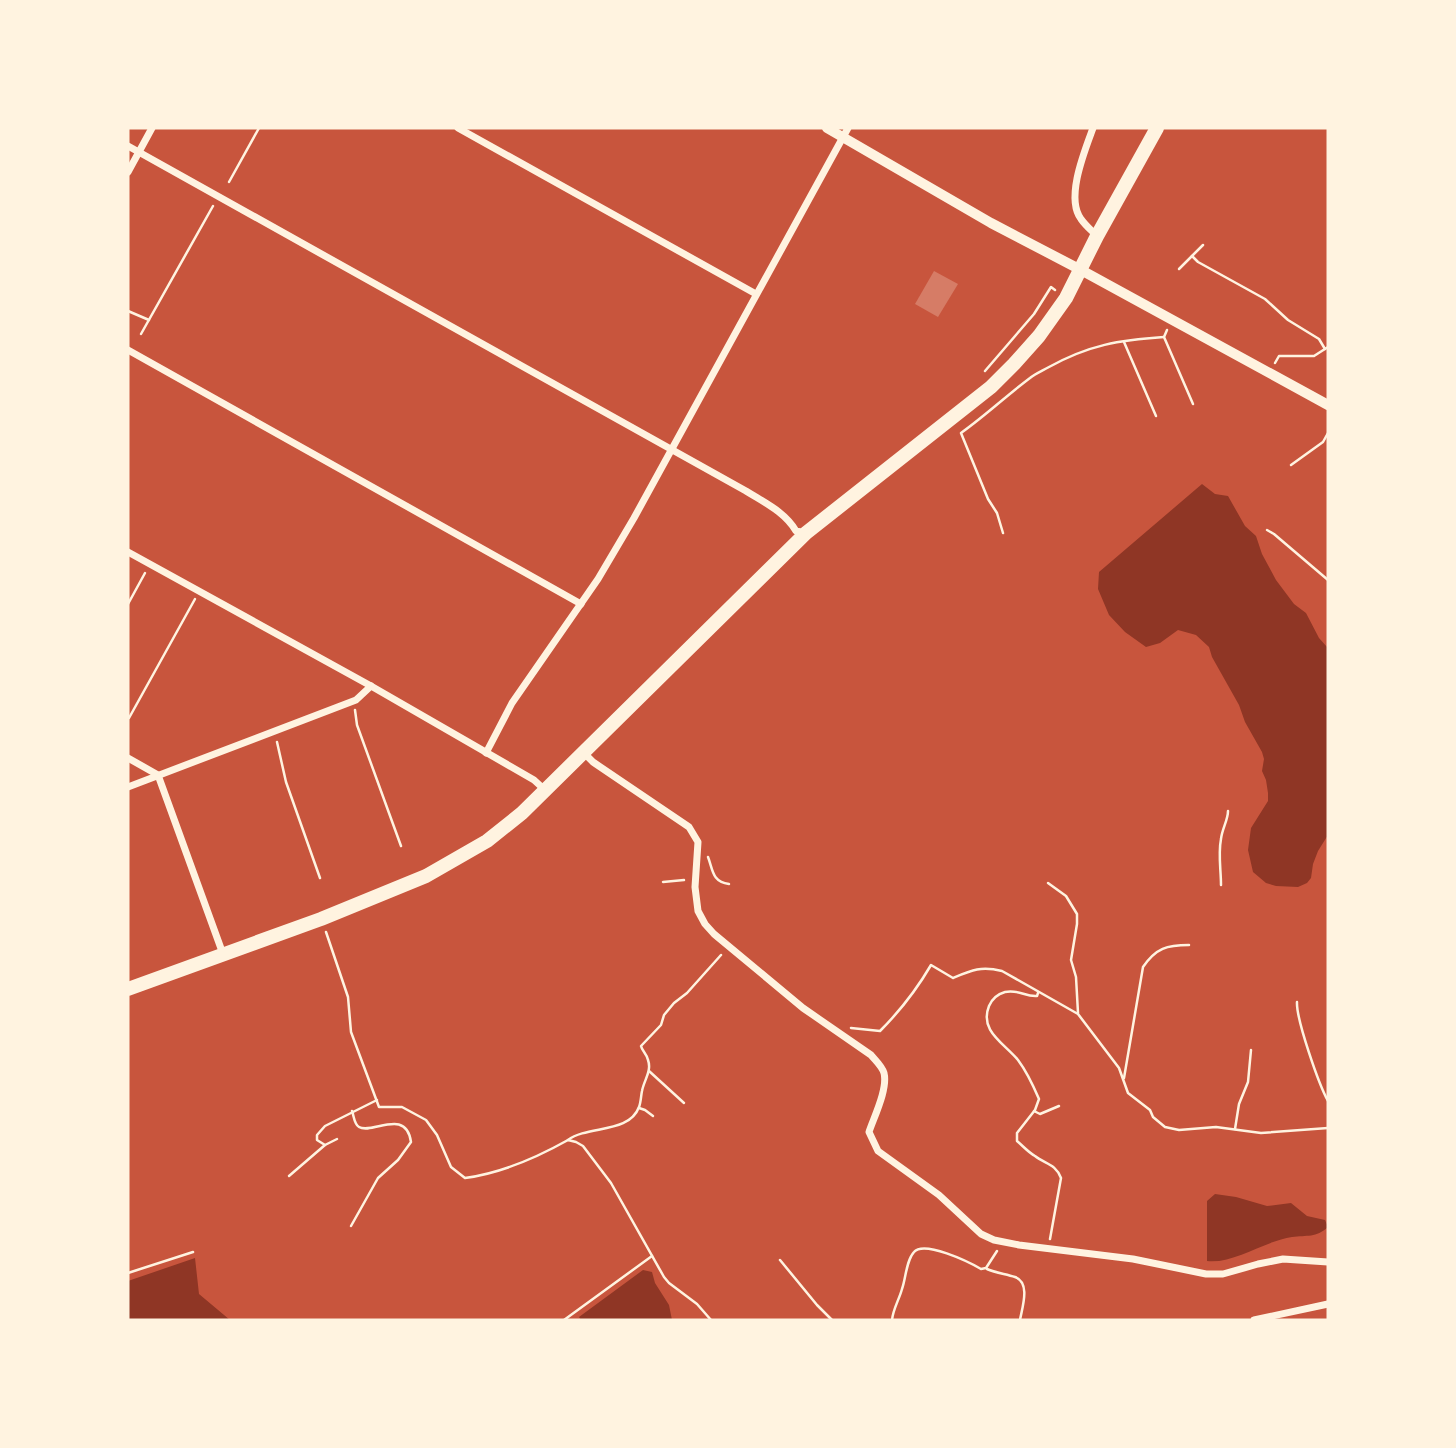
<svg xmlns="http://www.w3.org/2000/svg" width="1456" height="1448" viewBox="0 0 1456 1448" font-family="'Asap Condensed',sans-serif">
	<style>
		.water { fill: #8f3625 }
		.building { fill: #d67c66 }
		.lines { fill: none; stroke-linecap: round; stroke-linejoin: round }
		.path { stroke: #fff3e0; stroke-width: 2.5 }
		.minor { stroke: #fff3e0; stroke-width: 7 }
		.tertiary { stroke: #fff3e0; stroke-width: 10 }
		.primary { stroke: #fff3e0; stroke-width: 14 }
	</style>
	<rect width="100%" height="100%" fill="#c8553d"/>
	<g class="water">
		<path d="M1202 484 1215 494 1228 496 1245 526 1256 536 1262 554 1276 580 1294 604 1306 613 1319 638 1327 647 1328 835 1318 851 1313 864 1311 878 1307 883 1298 887 1276 886 1266 883 1253 872 1248 850 1251 828 1268 801V793L1266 780 1262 771 1264 759 1262 752 1245 722 1239 705 1212 657 1209 647 1196 635 1178 630 1160 643 1146 647 1125 632 1109 615 1098 589 1099 572Z"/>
		<path d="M1215 1194 1236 1197 1267 1206 1291 1203 1307 1216 1325 1220 1328 1227C1316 1238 1307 1235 1292 1237 1264 1241 1234 1264 1207 1261V1201Z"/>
		<path d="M195 1258 199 1294 230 1320H128V1281Z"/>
		<path d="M643 1270 652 1272 655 1283 669 1305 672 1320H581L579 1317Z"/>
	</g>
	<path class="building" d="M934 271 958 284 938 317 915 304Z"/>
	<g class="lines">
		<g class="path">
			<path d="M229 182 259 128"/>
			<path d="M1203 245 1192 256 1198 262 1265 299 1288 320 1319 339 1325 349"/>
			<path d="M1179 269 1192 256"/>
			<path d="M128 311 149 320"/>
			<path d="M1167 330 1164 337 1193 404"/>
			<path d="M141 334 213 206"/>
			<path d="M1124 342 1156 416"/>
			<path d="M1275 363 1279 356H1314L1328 347"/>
			<path d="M985 371 1034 314 1051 287 1055 290"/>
			<path d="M1291 465 1323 442 1328 433"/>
			<path d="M1267 530 1274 534 1328 580"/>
			<path d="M1003 533 997 513 988 499 961 433C985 416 1006 396 1030 378 1035 374 1042 371 1049 367 1089 345 1119 340 1164 337"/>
			<path d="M128 604 145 573"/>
			<path d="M355 710 357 725 401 846"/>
			<path d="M129 718 195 599"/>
			<path d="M277 742 286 782 320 878"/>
			<path d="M708 857C713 870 712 882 729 884"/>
			<path d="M663 882 684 880"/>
			<path d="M1048 883 1066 896 1077 914V924L1071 960 1076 977 1078 1013"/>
			<path d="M1221 885C1221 870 1218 854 1221 839 1222 829 1228 820 1228 811"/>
			<path d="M326 932 348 997 351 1032 379 1107H402L426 1120 437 1135 451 1167 465 1178C502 1173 536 1158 568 1140L576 1142 583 1146 611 1183 664 1277 669 1283 697 1304 711 1320"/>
			<path d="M1038 993 1037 996C1025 997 1019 989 1005 992 998 994 992 999 989 1006 979 1031 1004 1043 1018 1060 1027 1072 1033 1085 1039 1099L1035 1110 1017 1133V1141C1023 1146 1028 1152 1035 1156 1045 1164 1056 1164 1061 1178L1050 1239"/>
			<path d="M1297 1002C1296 1019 1319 1085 1328 1101"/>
			<path d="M851 1028 880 1031C900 1011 917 989 931 965L953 978C972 970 981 966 1002 971L1078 1014 1119 1068 1128 1093 1150 1110 1153 1117 1165 1127 1179 1130 1216 1127 1261 1133 1328 1128"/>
			<path d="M649 1071 684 1103"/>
			<path d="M1124 1078 1143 967C1156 948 1167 945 1189 945"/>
			<path d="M639 1108 645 1110 653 1116"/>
			<path d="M1034 1111 1040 1114 1059 1106"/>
			<path d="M1235 1129 1239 1104 1248 1082 1251 1050"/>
			<path d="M337 1139 325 1145 317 1140V1135L325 1126 377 1100"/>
			<path d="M568 1140C588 1125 629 1134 639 1107 641 1102 641 1095 642 1091 644 1080 652 1071 648 1060 647 1054 642 1051 641 1046L661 1025 664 1015 674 1003 687 993 721 955"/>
			<path d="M289 1176 325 1145"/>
			<path d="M351 1226 378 1178 398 1160 411 1142C406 1107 372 1135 359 1127 354 1124 354 1116 352 1111"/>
			<path d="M780 1260 817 1305 832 1320"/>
			<path d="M987 1269C996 1273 1006 1274 1015 1277 1031 1283 1022 1308 1020 1320"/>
			<path d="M128 1273 193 1252"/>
			<path d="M564 1320 652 1256"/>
			<path d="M892 1320C893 1309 899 1300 902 1289 906 1278 906 1261 914 1252 924 1240 969 1262 981 1269L986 1268 997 1251"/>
		</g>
		<g class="minor">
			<path d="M458 128 756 294"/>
			<path d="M1093 128C1085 150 1065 198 1081 219 1085 225 1091 230 1096 235"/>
			<path d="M128 146 746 491C765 503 785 512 796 531L806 533"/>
			<path d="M128 172 152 128"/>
			<path d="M128 350 581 604"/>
			<path d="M128 552 371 686 534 780 546 791"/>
			<path d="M486 753 512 703 598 579 634 518 848 128"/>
			<path d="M584 753 593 762 689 827 698 842 695 887 698 911 705 924 714 934 803 1008 871 1055C876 1061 882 1066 884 1073 888 1089 874 1117 869 1132L878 1151 939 1195 981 1234 994 1240 1019 1245 1133 1259 1206 1274H1223L1258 1264 1283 1259 1328 1262"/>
			<path d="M128 758 158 775 223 954"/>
			<path d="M128 787 356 700 371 686"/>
			<path d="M1254 1320 1328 1304"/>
		</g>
		<path class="tertiary" d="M827 128 991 223 1081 270 1328 405"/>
		<path class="primary" d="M128 989 321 919 426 876 487 841 522 813 806 533 991 387 1014 364 1039 336 1066 298 1097 236 1157 128"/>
	</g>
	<rect width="1456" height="1448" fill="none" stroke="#fff3e0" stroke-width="259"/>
</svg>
